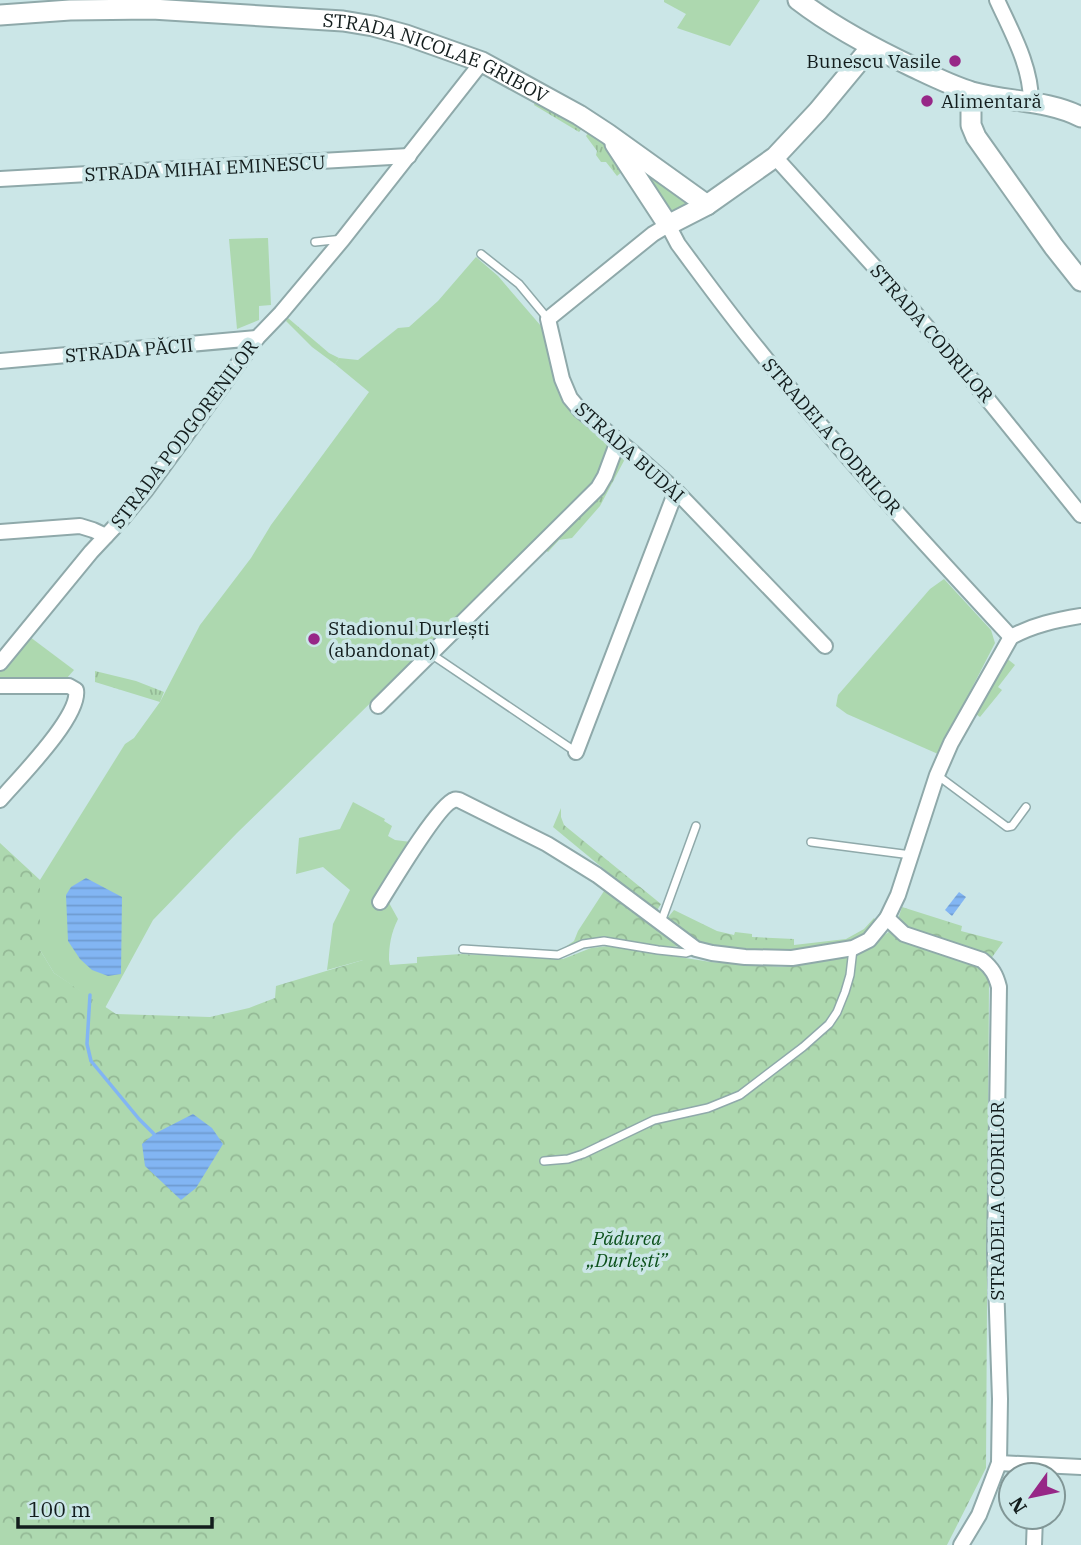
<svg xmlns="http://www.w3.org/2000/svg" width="1081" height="1545" viewBox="0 0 1081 1545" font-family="'IBM Plex Serif',serif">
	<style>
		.grass { fill: url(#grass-tufts) }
		.forest { fill: url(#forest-crowns) }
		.garden { fill: #add8af }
		.water { fill: url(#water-rules) }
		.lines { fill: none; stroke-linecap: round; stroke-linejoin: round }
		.stream { stroke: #82b5f3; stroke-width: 3.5 }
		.lane-casing { stroke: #8fa9aa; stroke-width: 10 }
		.street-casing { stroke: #8fa9aa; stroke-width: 18 }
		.secondary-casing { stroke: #8fa9aa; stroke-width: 23 }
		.lane { stroke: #fff; stroke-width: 7 }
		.street { stroke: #fff; stroke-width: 14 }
		.secondary { stroke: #fff; stroke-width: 19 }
		.poi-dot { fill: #972787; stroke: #cbe6e7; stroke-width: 2.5 }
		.labels { text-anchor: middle; stroke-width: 7; stroke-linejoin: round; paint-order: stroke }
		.street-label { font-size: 19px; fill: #131d1d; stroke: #cbe6e7 }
		.poi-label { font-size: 19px; fill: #131d1d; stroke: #cbe6e7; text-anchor: start }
		.park-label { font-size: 19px; font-style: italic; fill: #0b511b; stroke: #cbe6e7 }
	</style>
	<defs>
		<pattern id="grass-tufts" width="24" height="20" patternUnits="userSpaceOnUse" patternTransform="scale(1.75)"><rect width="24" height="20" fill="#add8af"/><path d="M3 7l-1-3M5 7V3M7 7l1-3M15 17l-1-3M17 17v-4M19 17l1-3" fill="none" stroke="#94b996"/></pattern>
		<pattern id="forest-crowns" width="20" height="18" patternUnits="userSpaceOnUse" patternTransform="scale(1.75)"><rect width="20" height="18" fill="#add8af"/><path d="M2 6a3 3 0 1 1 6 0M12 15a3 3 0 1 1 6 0" fill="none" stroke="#94b996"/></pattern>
		<pattern id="water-rules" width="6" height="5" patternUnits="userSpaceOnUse" patternTransform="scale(1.75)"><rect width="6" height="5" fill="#82b5f3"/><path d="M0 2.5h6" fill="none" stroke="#6f9bd0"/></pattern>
	</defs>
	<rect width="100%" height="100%" fill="#cbe6e7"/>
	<g class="grass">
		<path d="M535 102 584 125 579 132 534 105Z"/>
		<path d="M590 130 613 149 624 170 617 176 606 162H601L596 155 597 151 586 136Z"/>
		<path d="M288 318 329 353 339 358 335 364 312 347 286 321Z"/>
		<path d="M621 450 626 457 600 506 572 538 559 540 548 552 543 549Z"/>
		<path d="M95 671 136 681 164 692 160 702 95 682Z"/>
	</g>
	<g class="forest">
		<path d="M561 808V817L564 825 661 904 656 912 553 827Z"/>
		<path d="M0 843 40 880V950L54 973 116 1014 210 1017 249 1008 275 998 276 986 363 960H389L390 965 417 963V957L461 954 563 959 591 948 608 946 711 962 783 967 859 953 890 931 979 966 989 978 986 1468 947 1545H0Z"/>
		<path d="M606 888 683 946C656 950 631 938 604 938 590 938 578 943 565 947L574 941 578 931Z"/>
		<path d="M902 907 962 926 961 931 1003 942 990 960 904 930 897 922Z"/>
		<path d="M674 910 717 931 734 935 735 932 752 934V937L794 939V945L846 939 864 929 874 918 878 923 867 934 853 943 803 953 717 949 696 942 665 921Z"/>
	</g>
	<g class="garden">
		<path d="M664 0H760L730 46 677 28 686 14 664 2Z"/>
		<path d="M632 159 692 203 685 212H672L667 207Z"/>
		<path d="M268 238 271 305 259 306V320L237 329 229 239Z"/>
		<path d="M476 257 498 276 541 326 557 386 564 404 612 445 594 485 237 833 153 920 105 1008 54 973 40 950V880L125 744 134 738 160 702 200 625 251 558 271 525 369 392 335 364 339 358 358 360 398 328 409 327 438 301Z"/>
		<path d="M944 579 991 630 995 643 938 754 847 714 836 706 838 695 930 589Z"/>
		<path d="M30 637 74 670 66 679 0 681V672Z"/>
		<path d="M1005 657 1015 665 998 687 1002 690 980 717 973 712Z"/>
		<path d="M353 802 385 819 384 821 392 826 388 836 395 840 411 842 388 901 398 919C391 933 389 945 389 960H363L327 970 333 924 350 890 323 867 296 874 299 838 340 829Z"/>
	</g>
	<g class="water">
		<path d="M86 878 122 897 121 974 108 976 92 970 80 959 68 941 66 895 71 887Z"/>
		<path d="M959 892 966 897 952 916 945 910Z"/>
		<path d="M193 1114 212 1128 223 1144 196 1188 181 1200 145 1166 142 1144 154 1134Z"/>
	</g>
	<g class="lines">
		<path class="stream" d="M90 995 87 1044 91 1061 139 1119 154 1134"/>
		<defs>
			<g id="lane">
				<path d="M315 242 343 239"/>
				<path d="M481 254 519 284 548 319"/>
				<path d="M431 654 576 752"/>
				<path d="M937 775 1007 827 1012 826 1026 807"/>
				<path d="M811 842 911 855"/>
				<path d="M661 922 696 826"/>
				<path d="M463 949 558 955 583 944 604 941 658 950 686 953 695 950"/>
				<path d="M544 1161 568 1159 583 1154 654 1120 708 1108 740 1095 803 1047 829 1024 837 1012 845 992 850 975 853 949"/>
			</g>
			<g id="street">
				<path d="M997 0C1012 33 1031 66 1031 102"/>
				<path d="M775 157 890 284 964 370 1081 515"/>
				<path d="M0 179 409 156"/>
				<path d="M0 361 257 338"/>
				<path d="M0 532 80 526 93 530 106 536"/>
				<path d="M825 646 676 491 632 452 580 410 570 398 562 379 548 319 653 234 668 225 678 244C704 279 730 315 758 349 837 449 924 543 1011 637"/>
				<path d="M0 663 91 552 122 519 146 490 257 338 281 313 343 239 482 62"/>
				<path d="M0 686H69L76 690C81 716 18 779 0 800"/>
				<path d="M378 706 598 488 605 476 618 441"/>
				<path d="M576 752 676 491"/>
				<path d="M380 902C390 886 439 804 454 800 456 799 458 800 459 800L547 844 597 875 696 949 712 953 745 957 792 958 853 948 869 940 887 918 898 895 937 775 951 743 1011 637C1033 625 1056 620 1081 616"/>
				<path d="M887 918 904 934 982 960C992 968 996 975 999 987L995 1253 1000 1399 999 1463 979 1515 961 1545"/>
				<path d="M999 1463 1081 1467"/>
				<path d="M1034 1545 1035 1517"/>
			</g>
			<g id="secondary">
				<path d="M798 0C833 27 873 48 913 67 932 76 952 86 972 92 1008 102 1047 100 1081 117"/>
				<path id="s1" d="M0 15 70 10 152 9 343 21 373 26 406 35 482 62 579 115 608 134 707 205"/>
				<path d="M971 92V125L976 137 1054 247 1081 281"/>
				<path d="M615 144 668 225 707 205 775 157 818 111 871 47"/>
			</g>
		</defs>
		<use href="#lane" class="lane-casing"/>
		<use href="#street" class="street-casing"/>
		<use href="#secondary" class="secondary-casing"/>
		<use href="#lane" class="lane"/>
		<use href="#street" class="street"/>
		<use href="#secondary" class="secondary"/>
	</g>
	<g class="poi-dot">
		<circle cx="955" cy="61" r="7"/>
		<circle cx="927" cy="101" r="7"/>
		<circle cx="314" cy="639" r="7"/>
	</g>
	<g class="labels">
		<g class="street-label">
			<text dy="7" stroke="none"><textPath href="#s1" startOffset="443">STRADA NICOLAE GRIBOV</textPath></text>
			<text transform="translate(205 168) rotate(-3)" y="7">STRADA MIHAI EMINESCU</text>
			<text transform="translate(932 333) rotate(49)" y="7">STRADA CODRILOR</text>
			<text transform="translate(129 350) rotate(-5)" y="7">STRADA PĂCII</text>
			<text transform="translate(184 434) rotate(-53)" y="7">STRADA PODGORENILOR</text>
			<text transform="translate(832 436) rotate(49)" y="7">STRADELA CODRILOR</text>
			<text transform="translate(630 452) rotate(42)" y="7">STRADA BUDĂI</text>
			<text transform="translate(997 1201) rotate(-90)" y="7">STRADELA CODRILOR</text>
		</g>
		<g class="poi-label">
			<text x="941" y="68" text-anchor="end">Bunescu Vasile</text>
			<text x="941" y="108">Alimentară</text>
			<text x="328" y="635">Stadionul Durlești<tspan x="328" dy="22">(abandonat)</tspan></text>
		</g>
		<g class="park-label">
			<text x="627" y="1245">Pădurea<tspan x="627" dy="22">„Durlești”</tspan></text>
		</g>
	</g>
	<g transform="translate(1032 1496) rotate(237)"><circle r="33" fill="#cbe6e7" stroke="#819696" stroke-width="2"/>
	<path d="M0-5L12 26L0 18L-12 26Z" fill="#972787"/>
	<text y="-10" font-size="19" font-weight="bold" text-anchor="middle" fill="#131d1d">N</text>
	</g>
	<path d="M18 1517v10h194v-10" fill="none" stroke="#131d1d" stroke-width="3.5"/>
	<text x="28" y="1517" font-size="21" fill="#131d1d" stroke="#cbe6e7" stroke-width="5" paint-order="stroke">100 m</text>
</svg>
